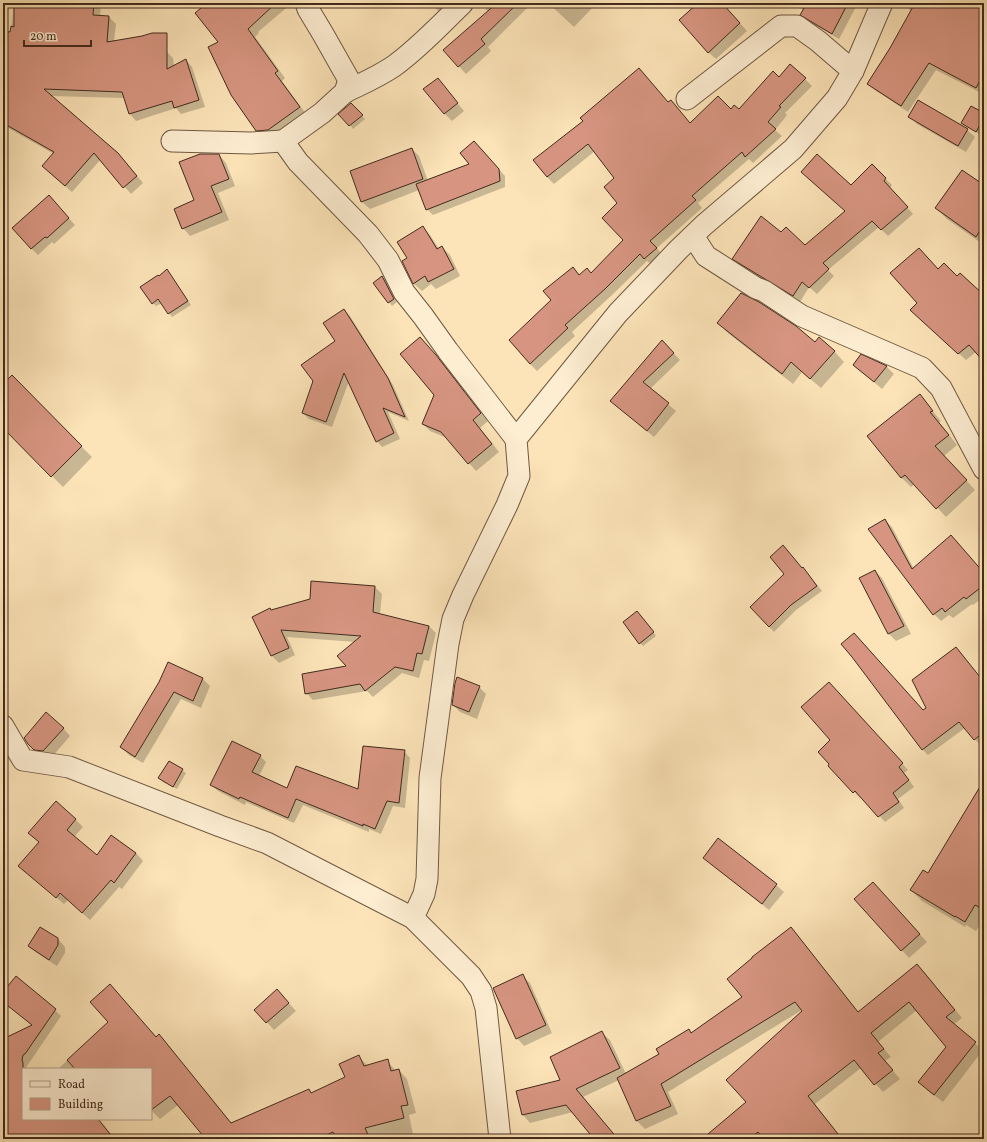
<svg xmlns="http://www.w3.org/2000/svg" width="987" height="1142" viewBox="0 0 987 1142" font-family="Vollkorn,serif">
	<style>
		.shadow { fill: #0003 }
		.building { fill: #d79581; stroke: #422b1c }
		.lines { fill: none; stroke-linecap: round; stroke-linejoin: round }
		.minor-casing { stroke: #705943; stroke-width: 23 }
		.minor { stroke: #fdedd1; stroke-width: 21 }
	</style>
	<rect width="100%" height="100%" fill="#fce4b8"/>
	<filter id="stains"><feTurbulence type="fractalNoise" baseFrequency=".005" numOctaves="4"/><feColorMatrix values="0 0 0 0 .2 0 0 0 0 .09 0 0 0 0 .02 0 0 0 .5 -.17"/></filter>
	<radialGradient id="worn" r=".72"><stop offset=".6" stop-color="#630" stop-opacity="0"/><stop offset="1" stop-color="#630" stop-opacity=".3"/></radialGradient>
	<g class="shadow">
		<path d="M14 3H101L100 17H109L116 24 114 42 154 63 167 52 173 58 174 66 186 60 192 67 205 107 181 114 176 108 136 121 130 114 125 98 50 96 118 153 143 183 131 194 101 159 72 192 50 173 54 154 3 125V32L11 33Z"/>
		<path d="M223 3H292L258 32 259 33 255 37 285 78 282 81 306 114 275 137H265L257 130 220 42Z"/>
		<path d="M428 3H455L446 16Z"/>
		<path d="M481 3H532L488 47 491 51 466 74 444 50 488 12Z"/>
		<path d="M548 3H597L574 27Z"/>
		<path d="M700 3H722L747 31 716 59 708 52Z"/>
		<path d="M791 3H858L839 39 808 21 802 15 804 10Z"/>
		<path d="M902 3H932L984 37 983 94 936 70 908 112 875 90 868 84 891 48 911 11Z"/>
		<path d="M639 69 668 103 671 101 690 124 731 110 739 111 779 78 805 79 812 86 785 113 787 115 775 130 782 136 753 163 749 159 698 203 702 208 657 248 663 256 652 265 647 261 612 295 572 332 575 336 537 371 530 364 552 300 573 268 580 275 591 274 624 240 616 178 595 151 554 184 547 177 584 121Z"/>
		<path d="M437 79 464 111 452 121 444 113Z"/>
		<path d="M351 104 365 119 353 129 350 125Z"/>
		<path d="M984 114V127L979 134 962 123Z"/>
		<path d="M910 116 967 130 975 137 966 152 917 124Z"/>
		<path d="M480 148 505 176V187L433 215 427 209 419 190 370 209 362 202 351 172 412 149 419 156 428 181 471 164Z"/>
		<path d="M219 155 226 163 235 186 218 193 229 220 190 236 183 228Z"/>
		<path d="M872 166 892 185 890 188 913 214 888 236 879 227 828 270 834 276 817 294 809 287 800 302 740 265 734 258 781 234 805 246 846 212Z"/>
		<path d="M984 186V245L947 219 936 208Z"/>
		<path d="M55 203 75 225 54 244 52 242 38 255 31 248Z"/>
		<path d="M423 228 430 235 439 249 442 247 450 255 460 276 436 289 431 284 422 291 414 284 403 262 408 258Z"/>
		<path d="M939 270 957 277 984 296V360L976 352 966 360 918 317V303Z"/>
		<path d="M167 271 191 305 172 317 162 303 156 306 153 303 159 278Z"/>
		<path d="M382 277 386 280 397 302 392 306 389 302Z"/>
		<path d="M344 310 350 316 393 385 409 421 388 412 400 439 382 447 377 441 349 381 332 427 309 419 303 413 336 341Z"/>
		<path d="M718 323 815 343 834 351 844 362 821 388 802 372 793 384 729 334Z"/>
		<path d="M662 341 680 360 650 389 676 411 654 437 618 407Z"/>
		<path d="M427 346 443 363 488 421 480 428 499 452 476 471 447 438 430 431 423 424 436 395Z"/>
		<path d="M861 356 887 367 894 374 882 389 854 365Z"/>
		<path d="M12 377 92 457 63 487 3 427V386Z"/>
		<path d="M920 396 941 421 939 422 957 445 944 456 975 490 946 517 915 484 911 487 902 478 869 436Z"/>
		<path d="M885 520 892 527 914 569 978 567 984 562V597L973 605 972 604 953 618 949 615 941 621 934 614 869 529Z"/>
		<path d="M803 568 822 591 796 610 774 632 751 607Z"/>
		<path d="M875 571 882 578 911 634 896 641 889 634 860 578Z"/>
		<path d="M312 582 375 587 382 594 380 614 429 626 436 633 429 661 424 660 419 678 402 673 373 697 367 691 313 700 306 693 347 667 356 642 287 637 295 655 279 663 272 656 271 610 310 600Z"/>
		<path d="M641 616 656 636 643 646 640 643Z"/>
		<path d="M169 664 203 679 210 686 201 708 181 699 143 763 129 755 121 747 160 683Z"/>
		<path d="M984 682V743L981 746 965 728 928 755 922 749Z"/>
		<path d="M479 687 486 694 477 719 460 712 453 705Z"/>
		<path d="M835 689 908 770 904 773 914 787 898 799 904 808 885 822 862 796 860 798 829 766Z"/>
		<path d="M63 728 70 736 51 758 42 757 28 743Z"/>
		<path d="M404 751 410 758 405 808 393 806 381 834 369 829V832L303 805 294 823 246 802 245 805 218 791 212 785 260 756 266 762 259 776 288 789 359 791Z"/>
		<path d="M169 762 186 773 177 789 163 782 160 778Z"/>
		<path d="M984 782V918L976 931 966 925 965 927 922 901 911 890 928 874Z"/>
		<path d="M75 819 83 827 74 837 97 856 112 836 136 853 143 861 122 889 119 887 90 920 68 900 64 904 19 866 40 842Z"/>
		<path d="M712 865 776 885 784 892 769 910Z"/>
		<path d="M880 891 927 942 909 958 856 899Z"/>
		<path d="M791 928 798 936 859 1013 917 965 925 973 962 1018 953 1025 983 1050 943 1102 927 1090 948 1047 917 1010 878 1042 891 1057 885 1061 900 1079 883 1092 861 1068 815 1104 842 1139H711L747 1102 802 1010 668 1092 678 1114 645 1129 637 1121 619 1080 583 1097 618 1139H596L573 1112 530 1123 523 1115 562 1080 602 1033 610 1040 626 1074 660 1055 689 1031 692 1034 743 997Z"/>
		<path d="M58 939 65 947V953L57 966 37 953 29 946Z"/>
		<path d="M522 976 530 983 552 1033 524 1046 517 1038Z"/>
		<path d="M3 994 55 1010 61 1016 25 1069H23V1072L3 1099V1040L32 1025 3 1001Z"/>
		<path d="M284 998 296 1011 274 1030 256 1010Z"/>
		<path d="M109 1022 156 1038 159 1036 167 1044 232 1124 309 1090 312 1093 346 1078 358 1056 368 1066 387 1061 396 1071 399 1070 407 1079 416 1113 409 1115 414 1139H207L178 1105 160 1119 151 1110V1069H58Z"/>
		<path d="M23 1095V1119H99L111 1134 105 1139H3V1109Z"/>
	</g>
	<g class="building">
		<path d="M14 3H94L93 15 109 16 107 42 142 36 152 33H167V69L186 59 199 100 174 108 172 101 129 114 122 92 44 89 118 153 137 176 123 188 94 153 65 186 42 166 54 152 3 123V31L10 32 11 26 14 27Z"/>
		<path d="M207 3H276L248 29 278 71 275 73 300 107 268 130 256 131 231 95 208 47 218 42 195 13Z"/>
		<path d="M497 3H516L517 4 481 39 485 44 458 67 443 50Z"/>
		<path d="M698 3H722L740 23 708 53 679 20Z"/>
		<path d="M807 3H848L832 34 800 15Z"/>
		<path d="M915 3H984V73L976 88 929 63 901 106 867 84 890 48Z"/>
		<path d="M790 64 806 78 779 106 781 107 768 122 776 129 745 157 742 152 692 196 696 200 650 241 657 248 644 259 640 254 605 289 565 325 568 328 530 364 509 340 551 300 543 291 573 267 579 275 587 268 591 273 623 240 602 218 617 203 604 187 614 178 588 144 547 177 533 160 583 121 580 118 639 68 668 102 671 100 690 123 718 96 731 109 734 105 739 109 773 71 779 77Z"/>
		<path d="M438 78 458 103 444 114 423 89Z"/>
		<path d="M918 100 968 129 958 146 908 117Z"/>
		<path d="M351 103 363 115 349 126 338 114Z"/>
		<path d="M971 106 984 113V118L976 132 961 123Z"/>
		<path d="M474 141 499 169 500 181 426 210 416 184 469 164 460 153Z"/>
		<path d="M412 148 423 179 361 202 350 171Z"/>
		<path d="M200 154H219L229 179 211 186 222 212 182 229 174 209 194 200 179 162Z"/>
		<path d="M817 154 851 185 872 164 886 178 884 181 908 207 881 230 872 221 823 263 829 269 809 288 802 282 793 296 732 259 761 216 781 232 786 227 805 245 845 211 801 172Z"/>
		<path d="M962 170 984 185V224L976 237 935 208Z"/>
		<path d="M49 195 69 218 47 238 45 237 31 249 12 228Z"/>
		<path d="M423 226 437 249 442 246 454 269 428 282 425 276 413 284 402 261 407 258 397 242Z"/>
		<path d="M919 248 938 269 944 263 957 276 960 273 984 295V362L969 345 958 354 910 310 917 303 890 273Z"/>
		<path d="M167 269 188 301 168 314 158 299 152 304 140 287 158 275 159 276Z"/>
		<path d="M382 276 394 299 388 303 373 283Z"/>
		<path d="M741 293 759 302 796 326 815 342 819 337 835 351 810 379 791 362 782 374 717 323Z"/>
		<path d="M344 309 388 378 405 417 383 408 394 433 376 442 344 373 326 422 302 413 313 381 301 365 335 341 323 323Z"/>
		<path d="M420 337 436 355 481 413 473 420 492 444 468 464 441 432 422 424 434 395 400 354Z"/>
		<path d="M662 340 674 353 643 382 669 403 647 431 610 401Z"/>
		<path d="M861 354 887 366 874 382 853 365Z"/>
		<path d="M12 375 82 446 51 477 3 428V384Z"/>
		<path d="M920 394 933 411 930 412 949 435 935 446 967 480 936 509 905 475 901 478 867 436Z"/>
		<path d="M885 519 912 569 951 535 984 573V585L966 599 964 597 945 612 942 608 933 615 868 529Z"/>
		<path d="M783 545 802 568 803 567 817 586 791 605 769 627 750 607 784 574 770 557Z"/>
		<path d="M875 570 904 626 888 634 859 578Z"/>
		<path d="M311 581 375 586 373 612 429 626 422 654 417 653 413 671 395 667 365 691 360 684 305 694 302 674 346 666 337 656 361 636 281 630 289 648 271 656 252 617 270 608 271 610 310 599Z"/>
		<path d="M637 611 654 632 639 644 623 622Z"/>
		<path d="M854 633 923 710 926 708 912 680 956 647 984 682V732L974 740 959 722 922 750 852 657 841 644Z"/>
		<path d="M168 662 203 678 193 701 174 692 135 757 120 747 159 682Z"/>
		<path d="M457 677 480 686 469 712 452 705 455 683Z"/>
		<path d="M829 682 903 763 899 767 909 780 893 793 899 802 878 817 855 791 853 793 828 766 829 764 818 752 830 740 801 707Z"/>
		<path d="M46 712 64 728 43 751 34 750 28 744 24 738Z"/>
		<path d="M232 741 261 755 252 772 287 788 296 766 358 789 363 746 405 750 399 803 387 801 375 829 363 824V826L296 799 288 818 240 797 239 799 210 785Z"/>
		<path d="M169 761 183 769 173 787 158 778Z"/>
		<path d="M984 780V910L975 905 965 922 955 916V917L910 890 923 870 928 873Z"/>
		<path d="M56 801 76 819 67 830 97 855 111 835 136 853 114 883 111 880 82 913 60 893 56 898 18 866 39 842 28 833Z"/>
		<path d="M718 838 777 884 762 904 703 858Z"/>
		<path d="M873 882 920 934 901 951 854 899Z"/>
		<path d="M40 927 58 938V945L49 960 28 946Z"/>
		<path d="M791 927 858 1012 917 964 955 1010 946 1017 976 1042 934 1095 918 1082 946 1047 909 1002 871 1033 884 1049 878 1053 893 1070 874 1085 854 1060 808 1096 842 1139H764L758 1132 749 1139H702L746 1102 726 1080 802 1011 795 1002 661 1084 671 1106 636 1121 617 1078 659 1054 656 1049 689 1029 691 1033 742 997 727 979 752 958V957Z"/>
		<path d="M523 974 546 1025 516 1039 493 988Z"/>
		<path d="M16 976 56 1009 25 1054 23 1055 22 1060 23 1063V1119H98L114 1139H3V1039L32 1025 3 1002V992Z"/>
		<path d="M110 984 156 1037 159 1034 231 1123 309 1089 311 1093 345 1077 339 1064 359 1055 364 1066 388 1059 391 1071 399 1069 408 1105 401 1106 404 1118 365 1128 370 1139H337L333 1132 318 1139H201L204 1137 170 1096 151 1110V1069H75L67 1060 108 1022 90 1002Z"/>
		<path d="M277 989 289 1003 266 1023 254 1010Z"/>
		<path d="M602 1031 620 1068 576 1089 618 1139H594L566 1105 522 1115 516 1091 560 1080 550 1057Z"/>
	</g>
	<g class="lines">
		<defs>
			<g id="minor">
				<path d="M306 3 308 9 323 34 349 80 345 92 322 113 283 141 298 162 368 234 388 260 404 292 423 316 448 351 516 439"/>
				<path d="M345 92C361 84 378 77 394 66 419 48 440 25 462 4"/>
				<path d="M687 99 781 26H797L818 41 853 71"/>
				<path d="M172 141 251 143 283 141"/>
				<path d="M693 236 706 256 756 288 764 291 802 316 922 368 941 388 984 469"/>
				<path d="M3 726 23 760 69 767 220 826 267 843 413 918 471 976 481 991 486 1008 500 1139"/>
				<path d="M413 918 424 894 427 879 430 778 448 644 453 619 463 595 507 505 519 476 516 439 618 313 679 249 704 225 793 149 837 98 853 71 882 3"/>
			</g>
		</defs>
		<use href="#minor" class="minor-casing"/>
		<use href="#minor" class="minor"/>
	</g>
	<rect width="987" height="1142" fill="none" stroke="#fce4b8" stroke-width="16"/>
	<rect x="4" y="4" width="979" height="1134" fill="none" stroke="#422b1c" stroke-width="2"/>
	<rect x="8" y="8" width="971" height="1126" fill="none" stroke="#422b1c"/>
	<rect x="22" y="1068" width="130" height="52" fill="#fdedd1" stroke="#b29f89"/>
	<rect x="30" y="1081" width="20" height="6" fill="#fdedd1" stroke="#b29f89"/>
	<text x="58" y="1088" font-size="12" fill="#422b1c">Road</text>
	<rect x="30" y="1098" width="20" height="12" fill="#d79581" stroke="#b29f89"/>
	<text x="58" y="1108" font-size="12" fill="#422b1c">Building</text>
	<path d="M24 40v6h67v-6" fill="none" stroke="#422b1c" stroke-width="2"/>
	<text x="30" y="40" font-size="12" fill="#422b1c" stroke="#fdedd1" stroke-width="3" paint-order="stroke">20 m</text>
	<rect width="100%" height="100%" filter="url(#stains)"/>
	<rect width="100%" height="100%" fill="url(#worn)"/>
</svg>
